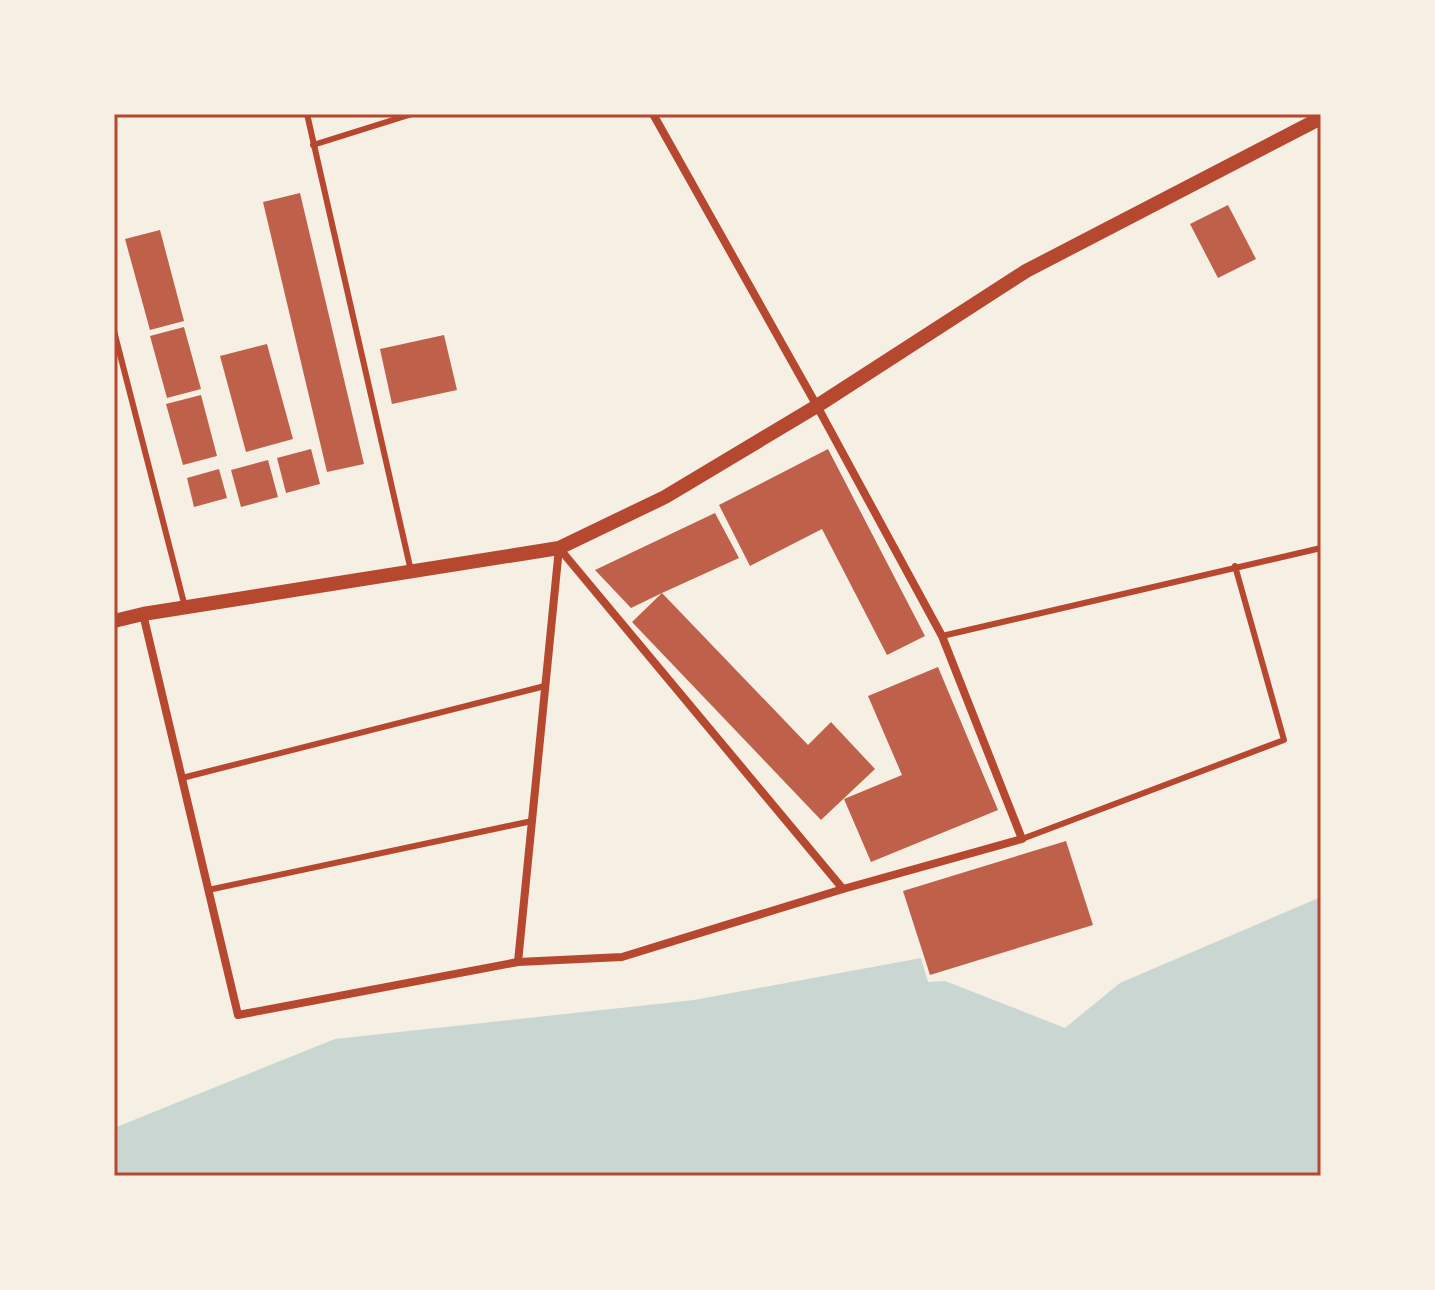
<svg xmlns="http://www.w3.org/2000/svg" width="1435" height="1290" viewBox="0 0 1435 1290" font-family="'DejaVu Sans',sans-serif">
	<style>
		.water { fill: #c9d6d2 }
		.building { fill: #bf614a }
		.lines { fill: none; stroke-linecap: round; stroke-linejoin: round }
		.service { stroke: #b5482f; stroke-width: 6 }
		.minor { stroke: #b5482f; stroke-width: 8 }
		.tertiary { stroke: #b5482f; stroke-width: 14 }
		.neatline { fill: none; stroke: #b5482f; stroke-width: 3 }
	</style>
	<rect width="100%" height="100%" fill="#f6efe4"/>
	<path class="water" d="M1321 897V1176H114V1128L335 1039 694 1000 921 958 928 982 945 981 1065 1028 1120 983Z"/>
	<g class="building">
		<path d="M300 193 364 464 327 472 263 202Z"/>
		<path d="M1228 205 1256 259 1218 278 1190 224Z"/>
		<path d="M160 230 184 321 150 330 125 239Z"/>
		<path d="M184 327 201 389 167 398 150 336Z"/>
		<path d="M444 335 457 390 392 404 380 349Z"/>
		<path d="M267 344 293 439 246 452 220 356Z"/>
		<path d="M201 395 217 456 183 465 166 404Z"/>
		<path d="M311 449 320 484 286 493 277 458Z"/>
		<path d="M828 449 925 636 887 655 822 529 750 566 719 505Z"/>
		<path d="M268 460 278 497 241 507 231 470Z"/>
		<path d="M219 469 227 498 194 507 187 478Z"/>
		<path d="M715 513 739 558 662 593 808 745 831 722 875 769 821 820 632 622 662 593 631 608 595 570Z"/>
		<path d="M938 667 998 810 871 862 844 799 902 775 868 696Z"/>
		<path d="M1066 841 1093 925 930 975 903 891Z"/>
	</g>
	<g class="lines">
		<g class="service">
			<path d="M307 114 411 571"/>
			<path d="M313 145 412 114"/>
			<path d="M114 331 185 607"/>
			<path d="M942 636 1321 548"/>
			<path d="M182 778 545 686"/>
			<path d="M1022 839 1284 740 1235 566"/>
			<path d="M208 890 532 821"/>
		</g>
		<g class="minor">
			<path d="M559 548 843 889"/>
			<path d="M143 614 238 1015 518 962 622 957 843 889 1022 839 942 636 817 406 653 114"/>
			<path d="M518 962 559 548"/>
		</g>
		<path class="tertiary" d="M114 621 143 614 559 548 665 497 817 406 1026 271 1321 118"/>
	</g>
	<rect width="1435" height="1290" fill="none" stroke="#f6efe4" stroke-width="232"/>
	<rect x="116" y="116" width="1203" height="1058" class="neatline"/>
</svg>
